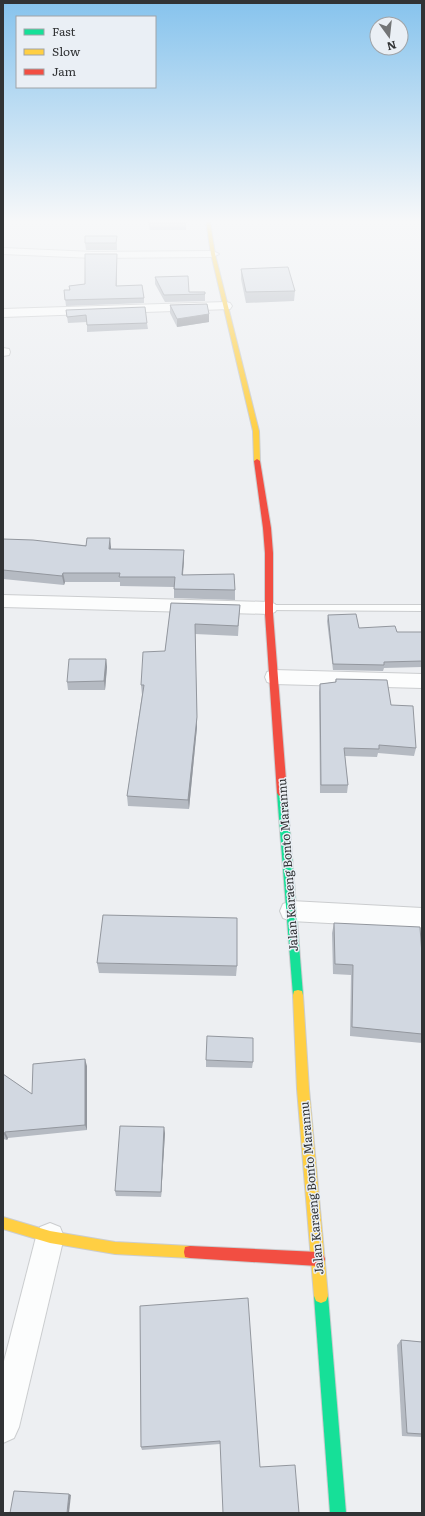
<svg xmlns="http://www.w3.org/2000/svg" width="425" height="1516" viewBox="0 0 425 1516" font-family="Literata,serif">
	<style>
		.lines { fill: none; stroke-linecap: round; stroke-linejoin: round }
		.lane-casing { stroke: #cbcdcf; stroke-width: 2 }
		.street-casing { stroke: #cbcdcf; stroke-width: 2 }
		.fast-casing { stroke: #cbcdcf; stroke-width: 2 }
		.slow-casing { stroke: #cbcdcf; stroke-width: 2 }
		.jam-casing { stroke: #cbcdcf; stroke-width: 2 }
		.lane { fill: #fcfdfd; fill-rule: evenodd }
		.street { fill: #fcfdfd; fill-rule: evenodd }
		.fast { fill: #16e098; fill-rule: evenodd }
		.slow { fill: #ffcf43; fill-rule: evenodd }
		.jam { fill: #f24e42; fill-rule: evenodd }
		.wall { fill: #b5bac2 }
		.shaded-wall { fill: #93979e }
		.building { fill: #d2d8e1; stroke: #93979e }
		.labels { text-anchor: middle; stroke-width: 3; stroke-linejoin: round; paint-order: stroke }
		.street-label { font-size: 12px; fill: #313335; stroke: #eaeff5 }
	</style>
	<rect width="100%" height="100%" fill="#edeff2"/>
	<g class="lines">
		<defs>
			<path id="lane" d="M269 605H422V611L266 610 265 608 266 606Z"/>
			<g id="street">
				<path d="M3 248 93 252 213 251 219 254 213 257 93 258 3 254Z"/>
				<path d="M226 302 230 303 232 306 230 309 3 317V309Z"/>
				<path d="M3 348 9 349 10 352 9 355 3 356Z"/>
				<path d="M3 595 269 602 275 604 278 608 275 612 269 614 3 607Z"/>
				<path d="M274 670 422 674V688L274 684 267 682 265 677 267 672Z"/>
				<path d="M291 901 422 908V928L291 921 283 918 280 911 283 904Z"/>
				<path d="M50 1223 60 1227 64 1237 19 1427 14 1438 3 1443V1365L36 1237 40 1227Z"/>
			</g>
			<g id="fast">
				<path d="M282 789 285 790 287 793 303 995 302 999 298 1000 294 999 293 995 277 793 279 790Z"/>
				<path d="M321 1289 326 1291 328 1296 346 1513H330L314 1296 316 1291Z"/>
			</g>
			<g id="slow">
				<path d="M206 221H210L215 254 259 431 260 461 257 463 254 461 253 431 211 254Z"/>
				<path d="M298 990 302 991 303 995 309 1089 328 1296 326 1301 321 1303 316 1301 314 1296 297 1089 293 995 294 991Z"/>
				<path d="M3 1217 50 1231 115 1242 190 1246 195 1247 196 1252 195 1257 190 1258 115 1254 50 1243 3 1229Z"/>
			</g>
			<g id="jam">
				<path d="M257 459 260 461 271 528 273 553V614L287 793 285 796H279L277 793 265 614V553L263 528 254 461Z"/>
				<path d="M190 1246 318 1252 323 1254 325 1259 323 1264 318 1266 190 1258 185 1257 184 1252 185 1247Z"/>
			</g>
		</defs>
		<use href="#lane" class="lane-casing"/>
		<use href="#street" class="street-casing"/>
		<use href="#fast" class="fast-casing"/>
		<use href="#slow" class="slow-casing"/>
		<use href="#jam" class="jam-casing"/>
		<use href="#lane" class="lane"/>
		<use href="#street" class="street"/>
		<use href="#fast" class="fast"/>
		<use href="#slow" class="slow"/>
		<use href="#jam" class="jam"/>
	</g>
	<g class="wall">
		<path d="M148 221H186V230H150Z"/>
		<path d="M85 243H117V250H86Z"/>
		<path d="M117 254V286L144 298V303L66 306 64 290H69V286L85 284Z"/>
		<path d="M241 269 295 291 294 301 246 303 241 279Z"/>
		<path d="M155 277 189 292 205 294V301L165 302 155 284Z"/>
		<path d="M170 305 209 314V322L177 327 170 313Z"/>
		<path d="M66 310 147 323 148 329 87 332V322L68 323Z"/>
		<path d="M3 539 111 547V549L184 550V559L183 575 235 590V600L174 598V587L120 586V582H65L64 585 3 579Z"/>
		<path d="M171 603 240 605 238 636 195 634 197 727 189 809 128 806 127 796 142 695 141 685 165 651Z"/>
		<path d="M328 615 359 628 397 632H422V667L384 668 383 671 333 670 327 621Z"/>
		<path d="M106 659 107 667 105 690H68L67 682Z"/>
		<path d="M336 679 391 705 416 748 414 756 378 753 377 757 345 756 348 785 347 793H320L319 692 320 684 335 682Z"/>
		<path d="M334 923 422 955V1043L350 1036 351 975 333 974 332 933Z"/>
		<path d="M97 963 237 966 236 976 99 973Z"/>
		<path d="M206 1060 253 1062 252 1068 206 1067Z"/>
		<path d="M87 1066V1130L8 1138 7 1140 3 1139V1074L32 1094Z"/>
		<path d="M165 1133 161 1197 116 1196 115 1191Z"/>
		<path d="M140 1306 260 1467 220 1444 142 1450 141 1447Z"/>
		<path d="M401 1340 422 1342V1437L402 1436 397 1345Z"/>
	</g>
	<g class="shaded-wall">
		<path d="M209 314V322L177 327V319Z"/>
		<path d="M110 538 111 547 110 558 109 549Z"/>
		<path d="M184 550V559L182 584V575Z"/>
		<path d="M63 573 65 582 64 585 62 576Z"/>
		<path d="M195 624 197 727 189 809 188 800Z"/>
		<path d="M106 659 107 667 105 690 104 681Z"/>
		<path d="M85 1059 87 1066V1130L85 1125Z"/>
		<path d="M164 1127 165 1133 161 1197V1192Z"/>
		<path d="M5 1132 8 1138 7 1140 4 1134Z"/>
		<path d="M69 1494 71 1495 69 1513H67Z"/>
	</g>
	<g class="building">
		<path d="M149 221H186V223H150Z"/>
		<path d="M85 236H117L116 243H85Z"/>
		<path d="M85 254H117L116 286 142 285 144 298 65 300 64 290H70L69 286 85 284Z"/>
		<path d="M288 267 295 291 246 292 241 269Z"/>
		<path d="M188 276 189 292H205V294L164 295 155 277Z"/>
		<path d="M207 304 209 314 177 319 170 305Z"/>
		<path d="M145 307 147 323 87 325 86 315 67 317 66 310Z"/>
		<path d="M87 538H110L109 549 184 550 182 575 234 574 235 590 174 589 175 577H119L120 573H63L62 576 3 570V539L33 540 86 546Z"/>
		<path d="M171 603 240 605 238 626 195 624 197 717 188 800 127 796 144 685H141L143 652 165 651Z"/>
		<path d="M356 614 359 628 395 626 397 632H422V661L384 662V665L333 664 328 615Z"/>
		<path d="M69 659H106L104 681 67 682Z"/>
		<path d="M336 679 387 680 391 705 413 706 416 748 379 745V749L344 748 348 785H321L320 684 336 682Z"/>
		<path d="M103 915 237 918V966L97 963Z"/>
		<path d="M334 923 420 927 422 955V1034L352 1027 353 965 335 964Z"/>
		<path d="M207 1036 253 1038V1062L206 1060Z"/>
		<path d="M85 1059V1125L5 1132 4 1134H3V1074L32 1094 33 1064Z"/>
		<path d="M120 1126 164 1127 161 1192 115 1191Z"/>
		<path d="M248 1298 260 1467 295 1465 299 1513H223L220 1441 141 1447 140 1306Z"/>
		<path d="M401 1340 422 1342V1434L407 1433Z"/>
		<path d="M14 1491 69 1494 67 1513H10Z"/>
	</g>
	<linearGradient id="sky" x2="0" y2="1"><stop stop-color="#86c3ed"/><stop offset="0.51" stop-color="#f7f8f9"/><stop offset="1" stop-color="#f7f8f9" stop-opacity="0"/></linearGradient>
	<rect width="425" height="434" fill="url(#sky)"/>
	<g class="labels">
		<g class="street-label">
			<text transform="translate(288 865) rotate(-94)" y="4">Jalan Karaeng Bonto Marannu</text>
			<text transform="translate(312 1188) rotate(-95)" y="4">Jalan Karaeng Bonto Marannu</text>
		</g>
	</g>
	<rect width="425" height="1516" fill="none" stroke="#313335" stroke-width="8"/>
	<rect x="16" y="16" width="140" height="72" fill="#eaeff5" stroke="#a0a4a8"/>
	<rect x="24" y="29" width="20" height="6" fill="#16e098" stroke="#a0a4a8"/>
	<text x="52" y="36" font-size="12" fill="#313335">Fast</text>
	<rect x="24" y="49" width="20" height="6" fill="#ffcf43" stroke="#a0a4a8"/>
	<text x="52" y="56" font-size="12" fill="#313335">Slow</text>
	<rect x="24" y="69" width="20" height="6" fill="#f24e42" stroke="#a0a4a8"/>
	<text x="52" y="76" font-size="12" fill="#313335">Jam</text>
	<g transform="translate(389 36) rotate(165)"><circle r="19" fill="#eaeff5" stroke="#a0a4a8"/>
	<path d="M0-3L7 15L0 10L-7 15Z" fill="#737577"/>
	<text y="-6" font-size="11" font-weight="bold" text-anchor="middle" fill="#313335">N</text>
	</g>
</svg>
